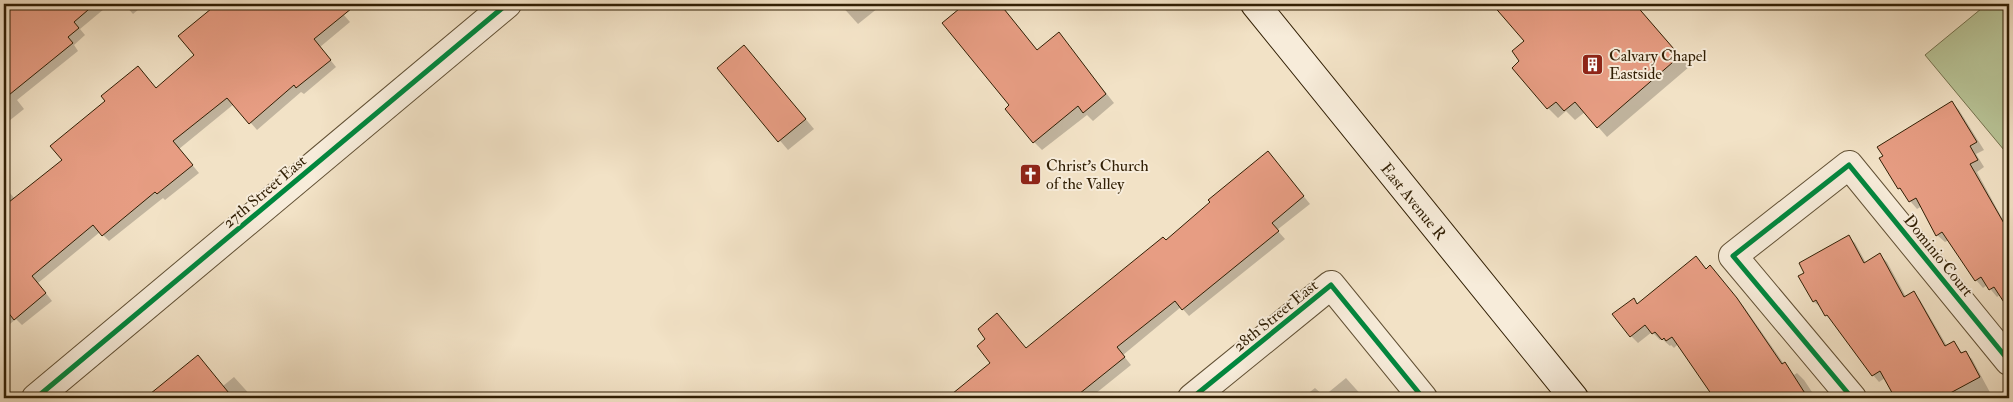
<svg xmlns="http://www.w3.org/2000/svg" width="2013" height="402" viewBox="0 0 2013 402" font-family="'IM FELL Double Pica',serif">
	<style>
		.green { fill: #b8c497; stroke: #74724e }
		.shadow { fill: #0003 }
		.building { fill: #e79d83; stroke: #311f04 }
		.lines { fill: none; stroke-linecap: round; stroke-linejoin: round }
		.street-casing { stroke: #615034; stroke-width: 30 }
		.secondary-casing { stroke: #311f04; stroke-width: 30 }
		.street { stroke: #f7ecda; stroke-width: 28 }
		.secondary { stroke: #f7ecda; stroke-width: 28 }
		.cycleway-casing { stroke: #f7ecda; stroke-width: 8 }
		.cycleway { stroke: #00873e; stroke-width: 5 }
		.labels { text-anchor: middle; stroke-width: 4; stroke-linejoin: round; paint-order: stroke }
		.poi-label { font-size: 16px; fill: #311f04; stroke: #f7ecda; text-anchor: start }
		.street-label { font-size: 16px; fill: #311f04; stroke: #f7ecda }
	</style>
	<rect width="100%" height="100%" fill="#f2e2c6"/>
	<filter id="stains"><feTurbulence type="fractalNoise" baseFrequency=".004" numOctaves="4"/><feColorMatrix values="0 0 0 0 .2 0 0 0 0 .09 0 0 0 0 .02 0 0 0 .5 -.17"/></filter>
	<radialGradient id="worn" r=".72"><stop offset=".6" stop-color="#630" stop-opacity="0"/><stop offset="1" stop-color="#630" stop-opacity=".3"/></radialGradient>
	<path class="green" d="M1987 4H2009V156L1925 55Z"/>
	<g class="shadow">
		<path d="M4 4H110L80 29 85 35 74 45 78 51 17 100 24 109 4 125Z"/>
		<path d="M124 4H145L133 14Z"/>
		<path d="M219 4H355L343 14 350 22 320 47 336 67 304 94 301 92 257 130 234 104 179 149 199 173 165 200 163 198 109 241 100 232 38 283 52 301 22 325 16 319 4 329V186L15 199 156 89 196 55 180 37Z"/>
		<path d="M840 4H883L858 24Z"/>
		<path d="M967 4H1000L1038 51 1059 34 1114 103 1093 121 1087 115 1042 150 1034 142 1011 106 944 23Z"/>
		<path d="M1493 4H1635L1689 67 1607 137 1585 112 1575 120 1566 111 1558 118 1548 108 1521 61 1526 41Z"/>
		<path d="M753 56 814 129 788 150 718 68Z"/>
		<path d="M1951 102 1959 110 1984 150 1976 154 1984 167 1977 172 2009 231V307L2000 295 1997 297 1987 285 1983 288 1976 280 1949 240 1945 242 1937 235 1922 206 1917 209 1899 188 1881 159Z"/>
		<path d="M1274 160 1310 204 1277 230 1285 239 1189 316 1181 307 1123 355 1131 365 1090 398H949L992 363 1026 349Z"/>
		<path d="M1849 237 1855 243 1866 263 1880 255 1887 262 1906 297 1914 293 1920 300 1947 346 1954 343 1963 354 1965 352 1972 359 1993 398H1896L1885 378 1879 382 1873 375 1822 308 1814 302 1800 277Z"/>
		<path d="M1696 258 1707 270 1717 274 1744 307 1784 364 1794 375 1797 373 1804 380 1816 398H1716L1678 344 1674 348 1671 345 1670 346 1662 339 1660 340 1652 332 1638 343 1631 336 1633 300 1638 305Z"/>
		<path d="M234 377 253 398H166L171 394 223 386Z"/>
		<path d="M1346 378 1364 398H1302L1315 388 1324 396Z"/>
	</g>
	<g class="building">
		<path d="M4 4H95L74 22 79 28 68 37 73 43 4 99Z"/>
		<path d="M217 4H357L314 39 331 60 296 88 294 85 249 124 227 98 173 141 193 165 157 194 155 192 102 236 93 225 32 276 46 293 14 320 4 307V206L62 160 50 146 105 101 101 96 138 66 156 88 194 55 178 36Z"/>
		<path d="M965 4H1000L1037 50 1059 32 1106 94 1083 113 1078 106 1033 143 1005 109 1009 105 942 23Z"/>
		<path d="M1492 4H1635L1680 56 1597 128 1575 102 1564 111 1556 102 1547 109 1512 68 1519 61 1512 51 1524 41Z"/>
		<path d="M744 45 806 119 778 142 717 68Z"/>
		<path d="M1952 101 1977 142 1970 146 1978 160 1970 164 2009 232V310L1994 287 1989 290 1981 277 1975 281 1942 232 1936 236 1916 198 1909 202 1900 188 1898 189 1879 158 1883 156 1877 147Z"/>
		<path d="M1268 151 1304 196 1272 223 1279 231 1182 310 1175 301 1117 347 1125 357 1074 398H947L990 363 977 346 985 339 978 329 997 313 1026 348 1163 237 1166 240 1210 202 1208 200Z"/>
		<path d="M1849 235 1864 263 1880 253 1904 297 1914 291 1945 346 1954 341 1961 353 1966 351 1980 377 1941 398H1895L1880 371 1872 376 1827 315 1825 316 1816 300 1813 302 1798 276 1804 273 1799 263Z"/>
		<path d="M1696 256 1706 269 1710 265 1737 298 1782 364 1785 362 1808 398H1714L1672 337 1666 341 1664 338 1662 340 1655 332 1652 334 1645 325 1630 337 1612 314 1634 298 1637 304Z"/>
		<path d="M198 355 233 398H145Z"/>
	</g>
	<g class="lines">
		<defs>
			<g id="street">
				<path d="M36 398 507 4"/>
				<path d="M1192 398 1331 285 1423 398"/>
				<path d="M1852 398 1733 256 1849 165 2009 361"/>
			</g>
			<path id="secondary" d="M1255 4 1574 398"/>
		</defs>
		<use href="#street" class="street-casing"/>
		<use href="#secondary" class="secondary-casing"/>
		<use href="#street" class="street"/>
		<use href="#secondary" class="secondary"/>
		<defs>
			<g id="cycleway">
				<path d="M36 398 507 4"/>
				<path d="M1192 398 1331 285 1423 398"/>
				<path d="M1852 398 1733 256 1849 165 2009 361"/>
			</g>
		</defs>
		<use href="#cycleway" class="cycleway-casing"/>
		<use href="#cycleway" class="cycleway"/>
	</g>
	<defs>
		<symbol id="building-square" viewBox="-11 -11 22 22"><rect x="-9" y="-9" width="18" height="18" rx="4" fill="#8f2418" stroke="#f7ecda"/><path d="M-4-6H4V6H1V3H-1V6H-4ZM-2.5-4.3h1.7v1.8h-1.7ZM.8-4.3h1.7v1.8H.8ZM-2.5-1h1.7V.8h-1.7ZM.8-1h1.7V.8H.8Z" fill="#fff"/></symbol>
		<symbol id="church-square" viewBox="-11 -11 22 22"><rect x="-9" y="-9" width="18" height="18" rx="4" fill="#8f2418" stroke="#f7ecda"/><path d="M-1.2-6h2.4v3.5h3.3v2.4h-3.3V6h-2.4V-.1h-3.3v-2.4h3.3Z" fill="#fff"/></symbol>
	</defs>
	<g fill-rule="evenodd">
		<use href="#building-square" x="1580" y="52" width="25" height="25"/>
		<use href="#church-square" x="1018" y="162" width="25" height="25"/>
	</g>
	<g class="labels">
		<g class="poi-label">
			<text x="1609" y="61">Calvary Chapel<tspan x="1609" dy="18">Eastside</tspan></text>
			<text x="1046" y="171">Christ's Church<tspan x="1046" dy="18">of the Valley</tspan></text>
		</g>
		<g class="street-label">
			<text transform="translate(264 191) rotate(-40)" y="6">27th Street East</text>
			<text transform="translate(1414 201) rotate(51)" y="6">East Avenue R</text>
			<text transform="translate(1939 255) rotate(51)" y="6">Dominio Court</text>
			<text transform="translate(1275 315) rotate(-39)" y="6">28th Street East</text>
		</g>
	</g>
	<rect width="2013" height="402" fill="none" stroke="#f2e2c6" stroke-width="20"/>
	<rect x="5" y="5" width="2003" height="392" fill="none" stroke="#311f04" stroke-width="2.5"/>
	<rect x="10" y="10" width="1993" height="382" fill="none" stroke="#311f04"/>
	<rect width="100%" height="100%" filter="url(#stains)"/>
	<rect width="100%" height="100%" fill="url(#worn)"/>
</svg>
